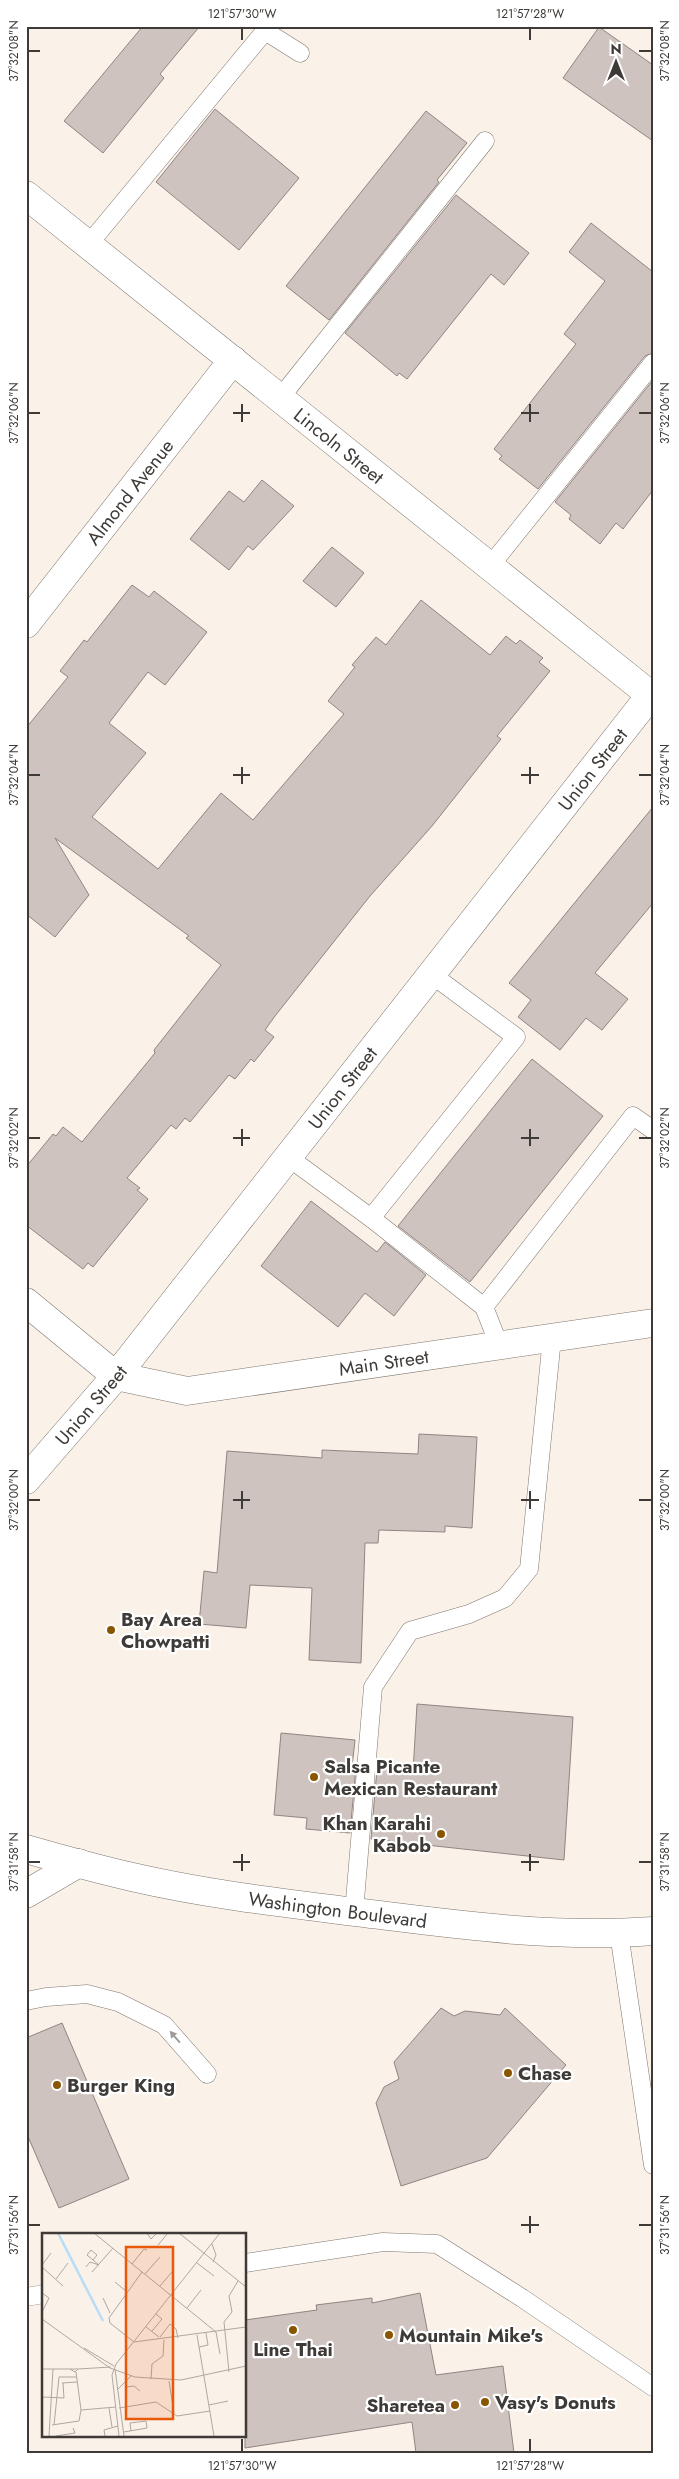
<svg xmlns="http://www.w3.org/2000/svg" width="679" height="2479" viewBox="0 0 679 2479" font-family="Jost,sans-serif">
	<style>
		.building { fill: #cec3bf; stroke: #908582 }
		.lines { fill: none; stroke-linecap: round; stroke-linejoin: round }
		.lane-casing { stroke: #7f7770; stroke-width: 19 }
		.street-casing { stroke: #7f7770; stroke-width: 29 }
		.secondary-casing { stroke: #7f7770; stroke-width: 29 }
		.lane { stroke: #fff; stroke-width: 18 }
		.street { stroke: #fff; stroke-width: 28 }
		.secondary { stroke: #fff; stroke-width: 28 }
		.oneway { fill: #9e9c9b }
		.ticks { fill: none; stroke: #3e3a37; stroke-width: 2 }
		.poi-dot { fill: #895600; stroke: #fff; stroke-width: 2 }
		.labels { text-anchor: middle; stroke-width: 4.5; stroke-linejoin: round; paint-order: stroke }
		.street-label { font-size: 19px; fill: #3e3a37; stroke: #fff }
		.poi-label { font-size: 19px; font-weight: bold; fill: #3e3a37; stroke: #fff; text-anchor: start }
		.inset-river { fill: none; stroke: #b8ddf7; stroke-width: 2.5 }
		.inset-road { fill: none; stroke: #afa8a2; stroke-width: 1 }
		.view { fill: #e8590c; fill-opacity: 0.15; stroke: #e8590c; stroke-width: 2.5 }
		.inset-edge { fill: none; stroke: #3e3a37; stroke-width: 2.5 }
		.neatline { fill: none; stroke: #3e3a37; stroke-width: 2 }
		.ticks-label { font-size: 12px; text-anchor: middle; fill: #3e3a37 }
	</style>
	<rect width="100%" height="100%" fill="#faf1e9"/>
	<g class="building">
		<path d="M143 26H200L160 74 164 78 103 153 64 121Z"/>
		<path d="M599 27 653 65V141L563 78Z"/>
		<path d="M215 109 299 178 239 250 156 182Z"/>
		<path d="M426 111 467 143 437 180 439 182 329 320 286 286Z"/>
		<path d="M456 195 529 253 504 285 491 274 407 379 399 373 397 376 345 333Z"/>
		<path d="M591 223 653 272V353L645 356 538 489 499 459 502 456 494 449 576 344 564 334 605 281 569 252Z"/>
		<path d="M653 380V490L623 529 616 523 600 544 569 519 571 515 555 502Z"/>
		<path d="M262 480 294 506 253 550 248 546 229 570 190 539 229 491 244 502Z"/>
		<path d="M332 547 364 573 336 607 303 581Z"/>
		<path d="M132 585 149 597 154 591 207 632 165 685 148 672 109 723 146 753 92 817 158 869 221 793 253 820 344 714 328 701 355 667 352 665 376 637 386 645 421 600 490 655 506 636 516 644 520 640 543 658 539 662 550 671 497 736 501 739 432 826 370 896 275 1016 265 1030 274 1037 254 1062 251 1059 235 1079 229 1075 190 1122 185 1118 176 1129 171 1125 127 1178 140 1188 137 1190 148 1199 93 1267 88 1263 83 1269 26 1225V1167L53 1134 56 1136 63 1127 82 1142 155 1053 154 1050 221 965 186 938 189 936 55 838 89 895 55 937 26 914V728L68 677 60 671 84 640 87 642Z"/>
		<path d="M653 807V903L595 973 628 999 602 1030 586 1018 560 1050 518 1017 531 1000 509 983Z"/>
		<path d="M532 1059 603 1116 470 1282 398 1226Z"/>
		<path d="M311 1201 377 1252 385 1242 426 1275 394 1316 365 1293 338 1327 261 1266Z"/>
		<path d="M419 1434 477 1437 472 1528 445 1526V1532L379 1530 378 1543H365L361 1663 309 1660 312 1588 250 1585 246 1628 199 1624 204 1571 217 1573 227 1451 322 1458V1450L418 1454Z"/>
		<path d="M417 1704 573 1717 564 1860 371 1839 377 1769 413 1772Z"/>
		<path d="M281 1733 355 1740 352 1767H356L350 1833 306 1829 307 1818 274 1815Z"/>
		<path d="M441 2008 454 2016 465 2011 500 2015 505 2008 566 2065 487 2158 401 2186 376 2103 384 2087 399 2079 394 2062Z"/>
		<path d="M62 2023 129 2179 59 2208 26 2132V2038Z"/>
		<path d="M420 2293 436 2375 503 2366 514 2453H416L412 2422 245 2448V2320L317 2310 316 2305 372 2298V2303Z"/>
	</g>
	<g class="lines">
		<defs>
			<g id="lane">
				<path d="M88 245 265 31 300 53"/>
				<path d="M280 398 485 141"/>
				<path d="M490 566 653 363"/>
				<path d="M288 1157 371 1218 484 1307 499 1345"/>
				<path d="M371 1218 516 1037 431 974"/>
				<path d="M484 1307 633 1116 653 1130"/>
				<path d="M354 1912 373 1687 410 1631 469 1614 505 1598 529 1569 552 1338"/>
				<path d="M619 1933 653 2165"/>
				<path d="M26 2001 46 1997 87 1994 118 2002 164 2025 207 2074"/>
				<path d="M245 2263 383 2242 437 2244 522 2298 653 2387"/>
				<path d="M26 2297 44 2294"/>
			</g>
			<g id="street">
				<path id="s1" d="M26 195 653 697"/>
				<path id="s2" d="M26 624 233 360"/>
				<path id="s3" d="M26 1302 116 1376 187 1391 653 1323"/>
				<path id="s4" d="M26 1480 116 1376 653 692"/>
			</g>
			<g id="secondary">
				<path id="s5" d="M26 1849C61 1859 97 1869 132 1877 210 1895 291 1904 371 1914 465 1926 558 1938 653 1931"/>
				<path d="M26 1894 79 1863"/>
			</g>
		</defs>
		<use href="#lane" class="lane-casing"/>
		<use href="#street" class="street-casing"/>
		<use href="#secondary" class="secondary-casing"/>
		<use href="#lane" class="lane"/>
		<use href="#street" class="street"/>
		<use href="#secondary" class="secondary"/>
	</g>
	<defs><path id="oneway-solid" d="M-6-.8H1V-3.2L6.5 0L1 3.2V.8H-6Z" transform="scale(1.25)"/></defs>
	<use class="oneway" href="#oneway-solid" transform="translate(175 2037) rotate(-131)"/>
	<path class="ticks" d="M242 28V40M530 28V40M28 51H40M639 51H652M242 404V422M530 404V422M28 413H40M233 413H250M521 413H539M639 413H652M242 767V784M530 767V784M28 775H40M233 775H250M521 775H539M639 775H652M242 1129V1146M530 1129V1146M28 1138H40M233 1138H250M521 1138H539M639 1138H652M242 1491V1509M530 1491V1509M28 1500H40M233 1500H250M521 1500H539M639 1500H652M242 1854V1871M530 1854V1871M28 1862H40M233 1862H250M521 1862H539M639 1862H652M530 2216V2233M28 2225H40M521 2225H539M639 2225H652M242 2439V2452M530 2439V2452"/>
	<g class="poi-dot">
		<circle cx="111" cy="1630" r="5"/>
		<circle cx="314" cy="1777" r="5"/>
		<circle cx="441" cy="1834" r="5"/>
		<circle cx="508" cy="2073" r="5"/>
		<circle cx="57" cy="2085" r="5"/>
		<circle cx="293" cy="2330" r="5"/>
		<circle cx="389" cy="2335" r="5"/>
		<circle cx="485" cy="2402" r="5"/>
		<circle cx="455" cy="2405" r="5"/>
	</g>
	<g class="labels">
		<g class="street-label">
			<text dy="7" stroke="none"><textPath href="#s1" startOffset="401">Lincoln Street</textPath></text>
			<text dy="7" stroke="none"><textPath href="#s2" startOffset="168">Almond Avenue</textPath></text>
			<text dy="7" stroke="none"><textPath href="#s4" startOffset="909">Union Street</textPath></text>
			<text dy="7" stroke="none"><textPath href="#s4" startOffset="504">Union Street</textPath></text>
			<text dy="7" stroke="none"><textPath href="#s3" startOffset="388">Main Street</textPath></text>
			<text dy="7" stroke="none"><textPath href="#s4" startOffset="99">Union Street</textPath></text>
			<text dy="7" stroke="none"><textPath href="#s5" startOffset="318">Washington Boulevard</textPath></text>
		</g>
		<g class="poi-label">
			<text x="121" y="1626">Bay Area<tspan x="121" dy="22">Chowpatti</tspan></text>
			<text x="324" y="1773">Salsa Picante<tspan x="324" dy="22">Mexican Restaurant</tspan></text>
			<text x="431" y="1830" text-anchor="end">Khan Karahi<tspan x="431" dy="22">Kabob</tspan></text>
			<text x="518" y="2080">Chase</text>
			<text x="67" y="2092">Burger King</text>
			<text x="399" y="2342">Mountain Mike's</text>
			<text x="293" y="2356" text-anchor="middle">Line Thai</text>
			<text x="495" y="2409">Vasy's Donuts</text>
			<text x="445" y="2412" text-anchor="end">Sharetea</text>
		</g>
	</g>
	<g transform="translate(42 2233)">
		<rect width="204" height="204" fill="#faf1e9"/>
		<path class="inset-river" d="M16 0 61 88"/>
		<path class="inset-road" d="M52 0 174 99M105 0 109 6 115 0M137 0 204 54M170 11 174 22 171 29M116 12 126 0M51 27 55 22 49 17 45 22 57 32M155 30 172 43M90 31 102 16 105 17M0 32 9 20M0 34 21 53M44 34 48 29 57 32M50 39 71 15M103 41 118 24M14 46 26 30M73 49 85 59M118 53 130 39M0 60 7 65 0 79M61 65 68 80M145 75 159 57M0 86 68 135 93 144 139 147 204 133M104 94 117 104M110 98 120 86 114 81M174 99 178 121M155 102 172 203M118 104 128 91 134 96 136 105M92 109 204 94M92 109 68 90 67 85 100 39M157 114 166 112 164 100M42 115 72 133M74 131 178 0M74 131 70 142 77 203M0 136H36L33 139 28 136M36 136 69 134M73 136 82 203M34 139 39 177 74 174M187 139 182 89 190 79 187 63 196 48M109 146 110 131 121 123 122 107M127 148 132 180M20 150 35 149M75 157 89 143M0 166 2 164 22 165 21 150M167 172 186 168M84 173V154L92 153 98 158M67 175 70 194M77 175 114 169 135 183 168 178M10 192 37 188 39 177M12 192 17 144H34M82 199 105 195 104 188 88 190 89 198M7 203 11 136M14 203 33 200 31 195M63 203 62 197 76 193"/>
		<path class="view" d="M84 14H131V186H84Z"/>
		<rect width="204" height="204" class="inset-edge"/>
	</g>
	<rect width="679" height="2479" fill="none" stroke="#ffffff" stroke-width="55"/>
	<g transform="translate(616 62)" stroke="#ffffff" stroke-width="4" paint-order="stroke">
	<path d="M0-4L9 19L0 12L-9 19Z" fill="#3e3a37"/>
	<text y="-8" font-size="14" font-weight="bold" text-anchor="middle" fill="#3e3a37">N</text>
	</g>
	<rect x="28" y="28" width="624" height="2424" class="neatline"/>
	<g class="ticks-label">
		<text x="242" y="18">121°57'30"W</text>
		<text x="530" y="18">121°57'28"W</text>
		<text transform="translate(14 51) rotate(-90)" y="4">37°32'08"N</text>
		<text transform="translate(665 51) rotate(-90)" y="4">37°32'08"N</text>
		<text transform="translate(14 413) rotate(-90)" y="4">37°32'06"N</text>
		<text transform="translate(665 413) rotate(-90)" y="4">37°32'06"N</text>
		<text transform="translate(14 775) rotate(-90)" y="4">37°32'04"N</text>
		<text transform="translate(665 775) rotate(-90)" y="4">37°32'04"N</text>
		<text transform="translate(14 1138) rotate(-90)" y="4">37°32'02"N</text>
		<text transform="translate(665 1138) rotate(-90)" y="4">37°32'02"N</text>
		<text transform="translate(14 1500) rotate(-90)" y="4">37°32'00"N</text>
		<text transform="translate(665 1500) rotate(-90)" y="4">37°32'00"N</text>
		<text transform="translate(14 1862) rotate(-90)" y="4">37°31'58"N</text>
		<text transform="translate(665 1862) rotate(-90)" y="4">37°31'58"N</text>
		<text transform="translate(14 2225) rotate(-90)" y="4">37°31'56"N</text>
		<text transform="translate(665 2225) rotate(-90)" y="4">37°31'56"N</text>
		<text x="242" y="2470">121°57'30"W</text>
		<text x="530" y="2470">121°57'28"W</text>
	</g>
</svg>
